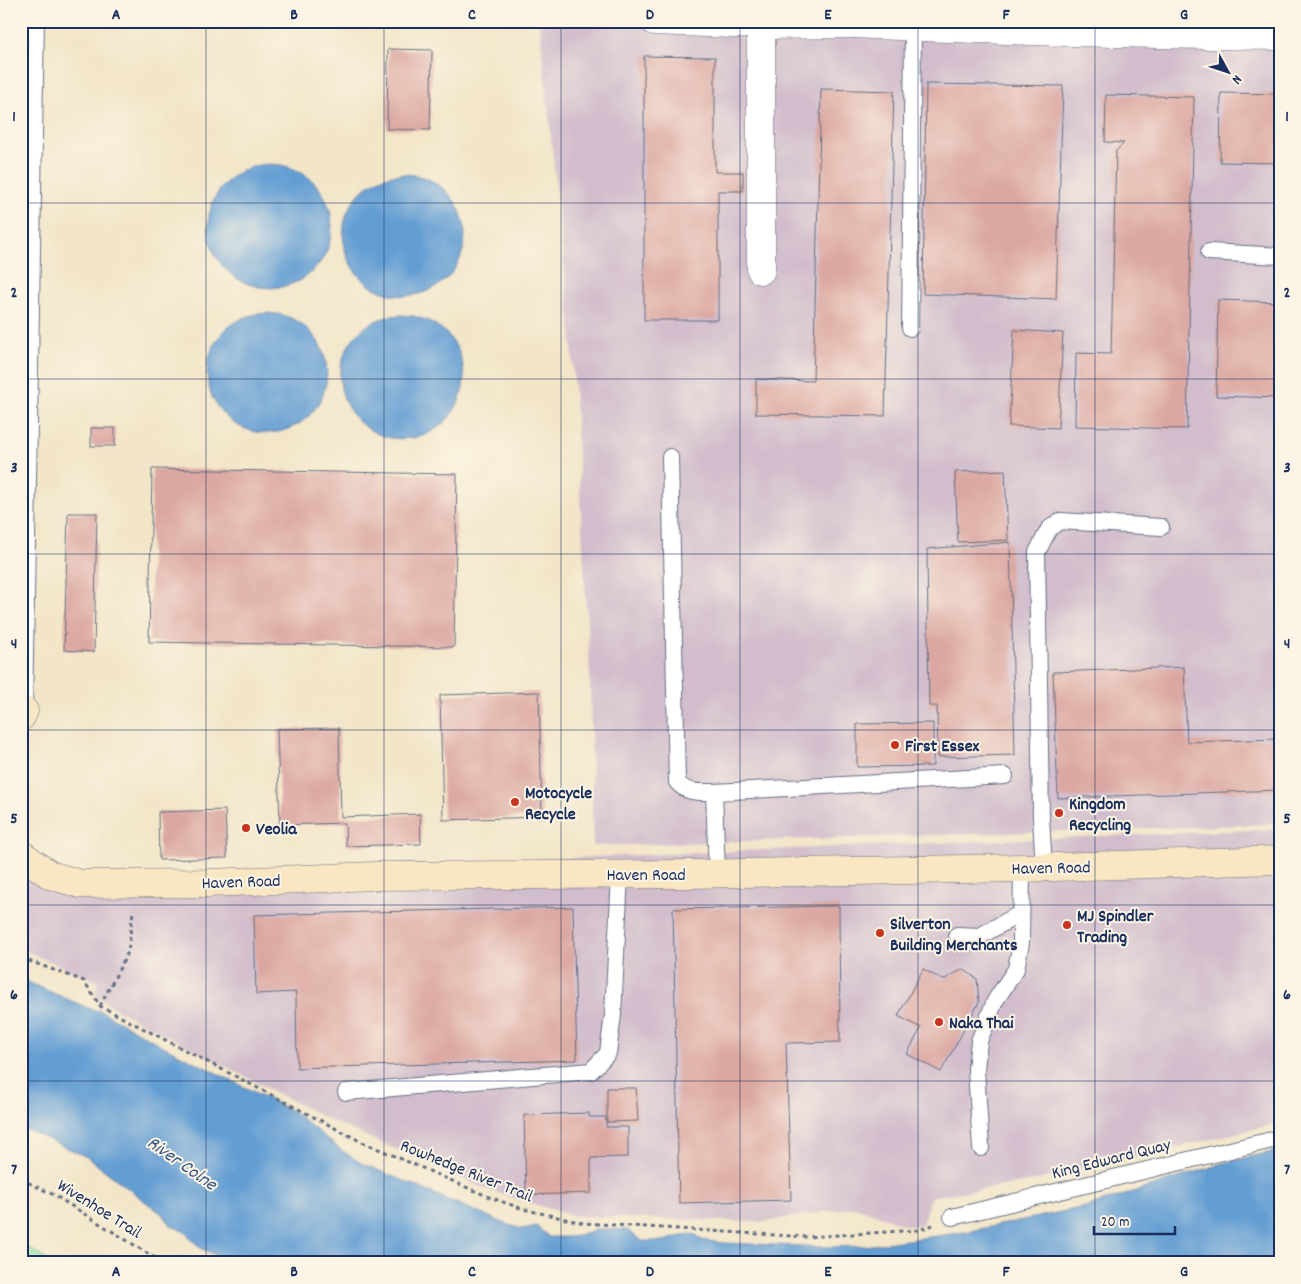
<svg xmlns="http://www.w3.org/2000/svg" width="1301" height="1284" viewBox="0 0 1301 1284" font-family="Dekko,sans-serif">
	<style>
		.industrial { fill: #d1bdcc }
		.green { fill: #81dca3; stroke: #4e8680 }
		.water { fill: #639ed3; stroke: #3f6698 }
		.building { fill: #dba7a2 }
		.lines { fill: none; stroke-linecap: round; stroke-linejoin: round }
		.lane-casing { stroke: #666f83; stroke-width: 18 }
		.street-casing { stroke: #666f83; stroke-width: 29 }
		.secondary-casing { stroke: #666f83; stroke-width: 29 }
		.path { stroke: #666f83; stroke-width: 3; stroke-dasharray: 4 4; stroke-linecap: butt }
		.lane { stroke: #fff; stroke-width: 16 }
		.street { stroke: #fff; stroke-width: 28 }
		.secondary { stroke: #f9e7c3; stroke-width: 28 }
		.grid { fill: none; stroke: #1b2f5e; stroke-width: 1; stroke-opacity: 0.55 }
		.poi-dot { fill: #c8321e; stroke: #fcf5e5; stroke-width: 2 }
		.labels { text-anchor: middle; stroke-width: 4; stroke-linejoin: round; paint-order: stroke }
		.poi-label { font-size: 18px; font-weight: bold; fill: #1b2f5e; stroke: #fcf5e5; text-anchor: start }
		.street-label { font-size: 18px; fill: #1b2f5e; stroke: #fcf5e5 }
		.water-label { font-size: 19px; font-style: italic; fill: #345687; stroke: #fcf5e5 }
		.neatline { fill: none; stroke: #1b2f5e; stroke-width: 2 }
		.grid-label { font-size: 16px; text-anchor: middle; font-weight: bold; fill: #1b2f5e }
	</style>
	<rect width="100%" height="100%" fill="#fcf5e5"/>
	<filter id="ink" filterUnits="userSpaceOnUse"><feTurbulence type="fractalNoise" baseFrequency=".02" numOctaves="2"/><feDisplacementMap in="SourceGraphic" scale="10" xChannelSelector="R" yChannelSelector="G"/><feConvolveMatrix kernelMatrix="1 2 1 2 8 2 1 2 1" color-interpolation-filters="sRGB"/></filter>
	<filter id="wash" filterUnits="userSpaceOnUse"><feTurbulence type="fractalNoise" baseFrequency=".0096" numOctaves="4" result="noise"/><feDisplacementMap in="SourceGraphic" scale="20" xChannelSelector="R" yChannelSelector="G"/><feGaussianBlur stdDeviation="1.12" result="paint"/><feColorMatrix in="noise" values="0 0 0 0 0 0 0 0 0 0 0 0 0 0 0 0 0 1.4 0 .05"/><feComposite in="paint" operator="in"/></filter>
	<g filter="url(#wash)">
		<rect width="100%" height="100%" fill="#f2e5c8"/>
		<g class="industrial">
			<path d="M539 21H1280V824L593 846 590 676 571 329Z"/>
			<path d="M1280 829V1123L1028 1182 931 1197 922 1224 908 1226 855 1207 763 1222 573 1216 486 1189 325 1118 117 1010 95 995 98 982 21 949V854L80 884 592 857Z"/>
		</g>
		<path class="green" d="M21 1244H23L52 1263H21Z"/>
		<g class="water">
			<circle cx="270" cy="226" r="62"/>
			<circle cx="404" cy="235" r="61"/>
			<circle cx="267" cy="373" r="60"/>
			<circle cx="402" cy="377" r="62"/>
			<path d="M21 979 95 1011 99 1010 163 1046 292 1111 341 1150 361 1163 506 1224 522 1229 536 1226 549 1237H572L597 1229H610L627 1230 642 1241H663L689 1234 697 1235 702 1240 724 1243 828 1247 864 1246 965 1232 1090 1206 1227 1162 1280 1150V1263H233L200 1248 185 1232 172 1226 163 1215 87 1157 21 1127Z"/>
		</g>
		<g id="blocks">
			<g class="building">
				<path d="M388 49 432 50 430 130 387 129Z"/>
				<path d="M644 56 715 57V172H743V191H718V320H644Z"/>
				<path d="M926 84 1063 86 1056 299 923 294Z"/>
				<path d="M821 89 894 91 885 416 756 414V379L813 381Z"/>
				<path d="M1221 93 1280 94V163L1220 162Z"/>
				<path d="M1106 95 1194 97 1187 429 1075 426 1076 353 1111 354 1116 151 1124 143 1105 142Z"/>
				<path d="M1218 300 1280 302V398L1216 396Z"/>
				<path d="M1014 330 1063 333 1058 428 1009 426Z"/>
				<rect x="91" y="428" width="24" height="18"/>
				<path d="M152 469 457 474 454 647 149 642Z"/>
				<path d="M1005 470 1008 540 958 542 955 472Z"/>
				<path d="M68 513H97L94 652 64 650Z"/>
				<path d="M1010 542 1015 755 938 757 937 706H929L927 549Z"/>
				<path d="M1184 667 1187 742 1278 739 1280 790 1058 798 1053 672Z"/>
				<path d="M539 692 542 817 443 820 440 695Z"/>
				<path d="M933 723V766L857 767V724Z"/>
				<path d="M339 728 341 817 420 814 421 844 346 846 345 823 280 825 277 729Z"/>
				<path d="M225 810 227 858 159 860 158 812Z"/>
				<path d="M839 906 840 1042 786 1043 791 1200 679 1203 673 909Z"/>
				<path d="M573 907 577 1060 297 1068 296 992 256 994 254 915Z"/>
				<path d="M923 969 943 980 963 969 977 979 979 1002 941 1072 907 1054 921 1028 898 1016Z"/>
				<path d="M607 1088H636L638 1121 607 1122Z"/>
				<path d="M589 1113V1117H606V1127H628V1157L591 1158V1193L526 1195 524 1115Z"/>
			</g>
		</g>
	</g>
	<g filter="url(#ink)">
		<use href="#blocks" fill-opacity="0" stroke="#666f83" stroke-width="1"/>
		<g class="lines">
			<defs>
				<g id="lane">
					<path d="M1209 252 1280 256"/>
					<path d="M910 328 913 27"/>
					<path d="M670 457 677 782C687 794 699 792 714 792L717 874"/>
					<path d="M24 711 36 21"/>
					<path d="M714 792 1005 776"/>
					<path d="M1044 868 1041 818 1037 552 1049 529 1060 521 1161 527"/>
					<path d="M957 935 980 936 1021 913"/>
					<path d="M346 1092 591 1071 608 1053 613 1015 620 874"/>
					<path d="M981 1148 976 1069 979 1041 995 1001 1016 969 1021 943 1022 868"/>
					<path d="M952 1217 1280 1138"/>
				</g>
				<g id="street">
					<path d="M654 21 761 25 855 24"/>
					<path d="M855 21V24C997 31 1138 34 1280 36"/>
					<path d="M761 270V25"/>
				</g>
				<g id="secondary">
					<path d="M21 717 24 711"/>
					<path d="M21 854 50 875 80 884 209 883 374 876 690 874 1022 868 1280 860"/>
				</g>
			</defs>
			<use href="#lane" class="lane-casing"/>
			<use href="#street" class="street-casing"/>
			<use href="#secondary" class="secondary-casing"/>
			<g class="path">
				<path d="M21 958 84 981 100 1006 360 1141 489 1197 523 1209 583 1223 806 1237 919 1230 933 1225"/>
				<path d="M100 1006 128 952 133 911"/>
				<path d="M21 1179 54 1195 163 1263"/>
			</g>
			<use href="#lane" class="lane"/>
			<use href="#street" class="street"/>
			<use href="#secondary" class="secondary"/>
		</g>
	</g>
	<path class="grid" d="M206 21V1263M384 21V1263M561 21V1263M740 21V1263M918 21V1263M1095 21V1263M21 203H1280M21 379H1280M21 554H1280M21 730H1280M21 905H1280M21 1081H1280"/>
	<g class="poi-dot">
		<circle cx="895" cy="745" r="5"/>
		<circle cx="515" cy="802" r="5"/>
		<circle cx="1059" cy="813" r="5"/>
		<circle cx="246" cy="828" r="5"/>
		<circle cx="1067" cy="925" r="5"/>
		<circle cx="880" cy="933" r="5"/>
		<circle cx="939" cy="1022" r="5"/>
	</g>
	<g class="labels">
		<g class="poi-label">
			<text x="905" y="751">First Essex</text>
			<text x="525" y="798">Motocycle<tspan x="525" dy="21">Recycle</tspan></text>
			<text x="1069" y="809">Kingdom<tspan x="1069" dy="21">Recycling</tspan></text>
			<text x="256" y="834">Veolia</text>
			<text x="1077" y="921">MJ Spindler<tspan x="1077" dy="21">Trading</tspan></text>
			<text x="890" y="929">Silverton<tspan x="890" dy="21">Building Merchants</tspan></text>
			<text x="949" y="1028">Naka Thai</text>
		</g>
		<g class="street-label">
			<text transform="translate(1051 867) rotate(-1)" y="6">Haven Road</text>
			<text x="646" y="880">Haven Road</text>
			<text transform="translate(241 881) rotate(-2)" y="6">Haven Road</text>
			<text transform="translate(1111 1158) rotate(-14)" y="6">King Edward Quay</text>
			<text transform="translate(467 1170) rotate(22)" y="6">Rowhedge River Trail</text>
			<text transform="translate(100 1208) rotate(32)" y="6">Wivenhoe Trail</text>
		</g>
		<g class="water-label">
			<text transform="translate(183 1162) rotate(35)" y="7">River Colne</text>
		</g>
	</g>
	<rect width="1301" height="1284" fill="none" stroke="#fcf5e5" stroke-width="55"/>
	<g transform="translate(1228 72) rotate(130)" stroke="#fcf5e5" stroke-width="4" paint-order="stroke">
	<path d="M0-4L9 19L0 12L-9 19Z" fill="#1b2f5e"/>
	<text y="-8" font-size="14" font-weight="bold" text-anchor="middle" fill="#1b2f5e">N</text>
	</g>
	<path d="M1094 1226v8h81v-8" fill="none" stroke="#1b2f5e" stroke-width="2.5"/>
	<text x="1101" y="1226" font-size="15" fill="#1b2f5e" stroke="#fcf5e5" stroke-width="4" paint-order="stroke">20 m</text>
	<rect x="28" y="28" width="1246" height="1228" class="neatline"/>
	<g class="grid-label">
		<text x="116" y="19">A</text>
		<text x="294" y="19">B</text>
		<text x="472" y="19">C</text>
		<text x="650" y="19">D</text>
		<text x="828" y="19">E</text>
		<text x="1006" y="19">F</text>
		<text x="1184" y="19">G</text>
		<text x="14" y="121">1</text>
		<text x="1287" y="121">1</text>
		<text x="14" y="297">2</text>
		<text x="1287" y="297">2</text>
		<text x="14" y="472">3</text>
		<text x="1287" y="472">3</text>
		<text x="14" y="648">4</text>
		<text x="1287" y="648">4</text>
		<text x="14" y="823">5</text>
		<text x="1287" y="823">5</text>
		<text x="14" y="999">6</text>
		<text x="1287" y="999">6</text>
		<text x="14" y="1174">7</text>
		<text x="1287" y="1174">7</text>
		<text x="116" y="1276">A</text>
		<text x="294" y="1276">B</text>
		<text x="472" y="1276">C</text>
		<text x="650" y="1276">D</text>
		<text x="828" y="1276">E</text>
		<text x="1006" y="1276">F</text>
		<text x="1184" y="1276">G</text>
	</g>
</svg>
